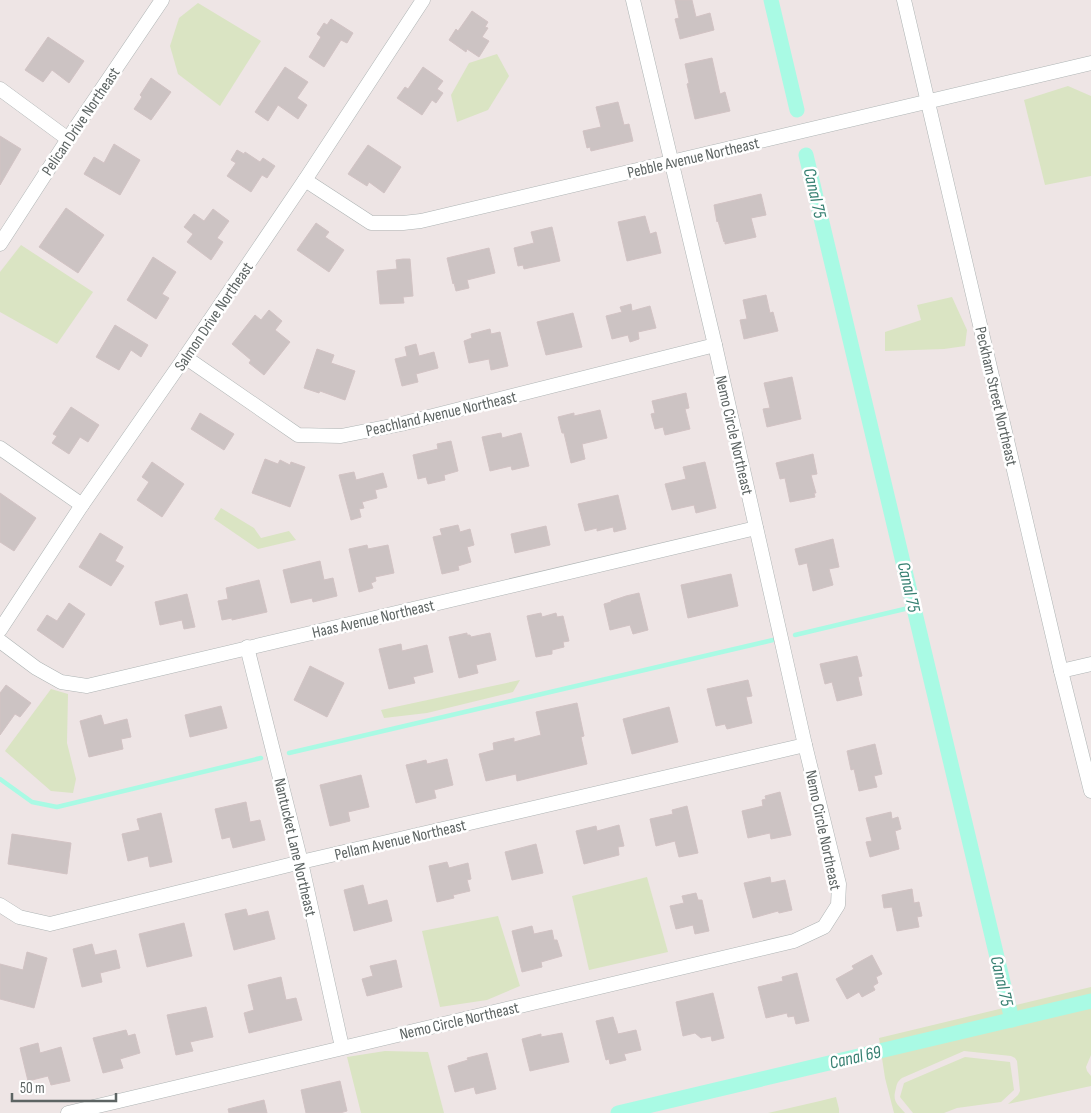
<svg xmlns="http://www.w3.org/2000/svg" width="1091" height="1113" viewBox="0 0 1091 1113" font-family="'Sofia Sans Condensed',sans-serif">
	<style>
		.green { fill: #dae4c3 }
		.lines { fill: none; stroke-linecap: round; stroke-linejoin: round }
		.stream { stroke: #a9fae4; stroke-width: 4.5 }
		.canal { stroke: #a9fae4; stroke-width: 15 }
		.building { fill: #ccc3c3; stroke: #d2c3c4 }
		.minor-casing { stroke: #aeb4b4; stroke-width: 15 }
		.minor { stroke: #fff; stroke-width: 14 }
		.labels { text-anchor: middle; stroke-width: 5; stroke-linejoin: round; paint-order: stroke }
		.street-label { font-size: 16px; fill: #5d6463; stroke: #fff }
		.water-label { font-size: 18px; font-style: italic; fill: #378072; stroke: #fff }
	</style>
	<rect width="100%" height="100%" fill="#eee5e5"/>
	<g class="green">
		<path d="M198 3 261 41 220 106 178 74 170 46 179 18Z"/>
		<path d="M497 54 509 76 488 110 457 122 451 95 469 63Z"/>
		<path d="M1068 86 1091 96V176L1045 185 1024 100Z"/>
		<path d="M21 245 93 292 57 344 0 312V272Z"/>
		<path d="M952 297 967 330 965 346 944 349 885 351V332L921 320 917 305Z"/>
		<path d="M221 508 254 528 261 538 289 531 296 540 258 549 214 519Z"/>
		<path d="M520 680 513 692 427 713 384 718 381 710Z"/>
		<path d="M51 689 68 694 67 743 76 779 73 793 51 791 5 751Z"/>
		<path d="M647 877 668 952 589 970 572 896Z"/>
		<path d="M498 916 520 986 487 1000 440 1007 422 931Z"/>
		<path d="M1091 987V1055L1086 1067 1087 1071 1091 1076V1086L1008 1104 1018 1095 1020 1091 1017 1061 1015 1058 1011 1056 964 1051 902 1078C898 1081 897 1083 896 1088 892 1102 897 1103 905 1113H894L885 1078 879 1038Z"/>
		<path d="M385 1051 428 1052 444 1113H361L347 1057Z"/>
		<path d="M965 1057 1010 1062 1014 1090 1001 1102 957 1108 944 1113H913L900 1097 904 1083Z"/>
		<path d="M836 1097 839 1109V1113H768L820 1101Z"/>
	</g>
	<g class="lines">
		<g class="stream">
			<path d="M795 635 913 607"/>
			<path d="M289 753 773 640"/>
			<path d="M0 779 32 802 57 807 261 758"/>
		</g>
		<g class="canal">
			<path d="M771 0 797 110"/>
			<path d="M806 155 1012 1020"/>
			<path d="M618 1113 1091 1001"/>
		</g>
	</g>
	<g class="building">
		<path d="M675 0H692L696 17 710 13 714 30 680 39 675 19 679 18Z"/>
		<path d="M472 11 488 22 485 27 488 28 482 37 489 41 479 57 467 49 466 52 449 40 456 29 458 31Z"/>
		<path d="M331 19 353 33 347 43 341 40 324 67 309 57 321 37 317 34 324 23 327 25Z"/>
		<path d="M48 37 84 61 69 83 52 70 43 82 25 70Z"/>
		<path d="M712 58 720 94 725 92 730 111 695 119 687 84 689 83 685 64Z"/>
		<path d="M285 67 308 82 297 98 307 105 298 119 278 105 268 121 255 112Z"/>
		<path d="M423 67 443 81 437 89 443 93 436 103 432 100 422 115 397 98 405 87 408 89Z"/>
		<path d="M151 78 171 92 151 120 134 109 142 97 140 95Z"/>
		<path d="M618 102 624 125 629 124 633 141 591 151 590 147 587 148 583 131 601 127 596 107Z"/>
		<path d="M0 136 21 149 0 185Z"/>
		<path d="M114 144 140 160 120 195 84 174 94 157 104 163Z"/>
		<path d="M368 145 401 167 384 193 369 182 367 186 348 174Z"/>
		<path d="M237 150 244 154 245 152 260 162 263 158 275 166 267 178 262 175 251 192 227 176 236 163 231 160Z"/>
		<path d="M761 194 766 215 751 218 756 237 725 244V241L724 242 718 221 717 222 714 205Z"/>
		<path d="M66 208 104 235 78 273 39 247Z"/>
		<path d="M213 209 229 221 217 238 223 242 211 260 187 242 193 234 184 227 194 214 204 221Z"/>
		<path d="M645 216 650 234 656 232 661 253 627 261 618 222Z"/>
		<path d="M316 223 329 232 325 237 344 250 329 272 297 250Z"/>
		<path d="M552 227 560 261 524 269 523 265 518 266 514 248 534 243 531 232Z"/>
		<path d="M489 248 495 273 467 280 469 288 456 291 454 283 453 284 447 258Z"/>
		<path d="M153 257 176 272 162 294 169 298 156 319 127 300Z"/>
		<path d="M403 259H410L413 296 403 297 404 303 380 304 377 271 397 269 396 260Z"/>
		<path d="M766 295 770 313 773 312 778 331 744 339 740 320 747 319 743 300Z"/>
		<path d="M631 304 632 311 650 306 656 328 638 332 639 339 630 342 628 335 612 339 606 316 622 312 620 307Z"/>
		<path d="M269 310 282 321 275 330 290 342 264 375 249 363 251 360 232 344 255 315 261 320Z"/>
		<path d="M573 313 582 347 546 355 537 322Z"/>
		<path d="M115 325 148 345 141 357 131 350 119 370 96 357Z"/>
		<path d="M490 329 491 334 500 332 508 366 491 370 489 359 469 363 464 341 472 338 471 334Z"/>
		<path d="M416 344 419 356 434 352 438 368 416 374 418 382 402 386 395 359 407 356 405 347Z"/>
		<path d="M317 349 334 355 331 363 355 371 345 400 320 391 319 393 304 388Z"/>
		<path d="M792 377 801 419 767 427 763 409 770 408 764 383Z"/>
		<path d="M686 393 689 408 685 409 690 429 665 435 663 427 655 429 651 414 655 413 652 401Z"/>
		<path d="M71 407 99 425 88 442 80 437 69 454 52 443 57 436 53 434Z"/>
		<path d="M600 410 607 438 582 444 585 459 571 463 564 433H562L558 417 574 413V416Z"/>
		<path d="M200 413 234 434 224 450 191 429Z"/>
		<path d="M501 433 502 438 521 433 529 466 512 470 511 466 490 471 482 437Z"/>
		<path d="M451 441 458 471 444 475 445 480 428 484 426 477 418 479 413 455 438 449 437 444Z"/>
		<path d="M813 454 817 474 811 475 816 493H814L815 497 790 502 785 478 780 479 776 463Z"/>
		<path d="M265 459 278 464 280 460 290 465 291 462 305 467 290 507 252 493Z"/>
		<path d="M152 462 184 484 162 517 137 500 149 482 142 477Z"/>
		<path d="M705 462 716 508 696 513 694 505 672 510 665 484 686 479 683 467Z"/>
		<path d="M354 472 356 480 383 473 387 487 375 490 377 498 362 502 364 508 359 509 361 517 351 520 339 475Z"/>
		<path d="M0 493 36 518 14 551 0 542Z"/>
		<path d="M618 495 626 529 614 532 613 527 597 531V528L585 531 578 504Z"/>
		<path d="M458 525 460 532 470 529 474 545 467 547 471 562 458 566 459 570 442 574 433 537 442 535 440 529Z"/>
		<path d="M546 526 550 545 515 553 511 534Z"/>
		<path d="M100 533 123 547 115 561 124 566 111 586 79 567Z"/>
		<path d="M833 539 839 567 829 569 833 585 813 591 807 563 799 565 795 549Z"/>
		<path d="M367 545 368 549 388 545 394 573 375 577 376 581 371 583 373 588 359 592 349 549Z"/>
		<path d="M320 561 324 580 333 578 337 596 313 602 312 598 291 603 283 570Z"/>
		<path d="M731 574 738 606 688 618 681 585Z"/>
		<path d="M259 580 267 612 232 620V618L222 620 218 601 228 599 226 588Z"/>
		<path d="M639 593 648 630 633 634 630 625 610 630 604 604 611 602V601L626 596Z"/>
		<path d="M187 594 195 627 184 629 182 620 160 625 155 602Z"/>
		<path d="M69 603 85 614 63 648 37 630 47 615 57 621Z"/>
		<path d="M541 613 542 617 556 613 557 617 563 616 569 641 563 642 564 647 552 650V654L536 657 527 616Z"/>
		<path d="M467 633V635H470L471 637 490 633 496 660 476 665 478 673 459 678 449 637Z"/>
		<path d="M401 644 402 651 427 645 433 672 413 677 415 683 389 689 379 649Z"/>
		<path d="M857 656 862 676 858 677 862 695 837 701 832 682 825 684 820 664Z"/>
		<path d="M310 666 344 683 327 717 294 700Z"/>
		<path d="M748 680 752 696 746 697 752 723 727 729 725 724 716 726 707 689Z"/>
		<path d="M6 685 31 703 20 717 15 714 0 735V693Z"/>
		<path d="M577 703 584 736 581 737 587 764 517 781 516 774 486 781 479 754 494 750 493 743 514 738V742L541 735 536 712Z"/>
		<path d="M221 706 227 728 190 737 185 715Z"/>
		<path d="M669 707 678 742 632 754 623 719Z"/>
		<path d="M101 715 104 725 127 719 131 737 121 739 123 749 89 757 80 721Z"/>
		<path d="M875 744 882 774 874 776 877 787 859 791 854 769 851 770 847 751Z"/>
		<path d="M447 759 453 785 434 790 436 798 416 803 406 765 426 760 427 764Z"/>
		<path d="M361 775 369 807 348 812 350 821 330 826 320 785Z"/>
		<path d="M780 792 791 835 771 839 770 833 748 838 742 811 763 806 762 800 766 799 765 796Z"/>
		<path d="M246 802 250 822 260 820 265 840 233 848 230 837 222 839 215 809Z"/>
		<path d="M687 806 698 853 679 857 675 841 656 846 650 819 673 814 672 810Z"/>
		<path d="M891 812 892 819 898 817 901 829 895 831 899 849 870 857 866 842 872 841 866 818Z"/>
		<path d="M161 813 172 862 150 867 148 856 128 861 122 834 140 830 137 819Z"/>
		<path d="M619 825 624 846 618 847 619 855 584 864 576 831 596 826 597 831Z"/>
		<path d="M12 834 71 843 67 874 8 864Z"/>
		<path d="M536 844 543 873 512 880 505 852Z"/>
		<path d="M447 862 449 868 468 863 471 879 467 880 470 891 453 895 454 898 437 902 429 866Z"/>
		<path d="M770 877 771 883 785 880 792 910 779 913 778 911 753 918 744 883Z"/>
		<path d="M363 885 368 905 387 900 392 921 354 931 344 890Z"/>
		<path d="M912 889 914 903 919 902 922 916 917 917 919 927 897 931 892 907 884 908 882 895Z"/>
		<path d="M696 893 698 900H702L709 931 695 934 693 925 676 929 670 906 684 903 682 896Z"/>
		<path d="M246 909 248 916 268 911 275 939 234 950 225 914Z"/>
		<path d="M184 923 192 956 147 967 139 934Z"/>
		<path d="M532 926 534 934 552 930 554 940H557L562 956 541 962 542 967 522 972 512 931Z"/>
		<path d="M92 944 95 955 116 950 120 968 100 973 102 982 82 987 73 949Z"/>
		<path d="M27 952 47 958 34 1008 0 999V964L23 970Z"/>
		<path d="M872 955 882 974 876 977 878 983 873 986 875 990 862 997 859 992 847 999 836 979 854 969 852 966Z"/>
		<path d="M396 960 402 987 367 996 362 979 373 976 370 966Z"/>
		<path d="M797 973 809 1021 796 1024 794 1016 788 1017 787 1013 766 1018 758 987 783 981 782 977Z"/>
		<path d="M281 977 286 1000 296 998 302 1020 249 1033 244 1013 254 1010 248 985Z"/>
		<path d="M713 993 724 1038 712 1041 711 1036 701 1038 695 1033 683 1036 676 1002Z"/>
		<path d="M206 1007 213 1037 190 1042 193 1051 176 1055 167 1015Z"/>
		<path d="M613 1017 618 1034 636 1030 641 1050 624 1054 626 1060 610 1064 609 1059 606 1060 596 1021Z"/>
		<path d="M126 1030 128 1036 135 1034 140 1053 120 1059 123 1068 103 1073 93 1038Z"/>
		<path d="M562 1033 569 1062 530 1071 522 1039 541 1034V1037Z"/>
		<path d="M38 1043 40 1053 61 1047 70 1081 51 1085 48 1076 28 1081 20 1048Z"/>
		<path d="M487 1053 496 1089 476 1094 474 1087 455 1092 448 1066 468 1060 467 1058Z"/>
		<path d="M340 1081 347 1111 340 1113H306L301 1090Z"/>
		<path d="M264 1100 267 1113H229L228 1109Z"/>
	</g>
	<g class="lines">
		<defs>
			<g id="minor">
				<path d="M904 0 1061 671 1091 791"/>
				<path d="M0 89 68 139"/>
				<path d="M305 180 371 223H403L421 221 1091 63"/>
				<path d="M0 244 68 139 162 0"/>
				<path d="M185 357 298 435 341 436 401 424 715 345"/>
				<path d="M0 448 82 505"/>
				<path d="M0 630 82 505 185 357 305 180 423 0"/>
				<path d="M0 641 36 668 61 682 87 686 756 528"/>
				<path d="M247 647 301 862 342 1047"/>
				<path d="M1061 671 1091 664"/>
				<path d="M0 905 19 917 50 924 301 862 805 745"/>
				<path d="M68 1113 794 941 824 927 838 905 839 884 805 745 715 345 633 0"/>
			</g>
		</defs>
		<use href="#minor" class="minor-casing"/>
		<use href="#minor" class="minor"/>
	</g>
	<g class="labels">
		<g class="street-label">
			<text transform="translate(80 121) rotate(-56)" y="6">Pelican Drive Northeast</text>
			<text transform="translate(693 157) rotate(-13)" y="6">Pebble Avenue Northeast</text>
			<text transform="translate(213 316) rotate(-56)" y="6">Salmon Drive Northeast</text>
			<text transform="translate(997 396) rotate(77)" y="6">Peckham Street Northeast</text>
			<text transform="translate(441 413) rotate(-13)" y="6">Peachland Avenue Northeast</text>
			<text transform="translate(735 435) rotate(77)" y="6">Nemo Circle Northeast</text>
			<text transform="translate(373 618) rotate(-13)" y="6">Haas Avenue Northeast</text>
			<text transform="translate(824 830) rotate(78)" y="6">Nemo Circle Northeast</text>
			<text transform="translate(400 839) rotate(-13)" y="6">Pellam Avenue Northeast</text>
			<text transform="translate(296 847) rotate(77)" y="6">Nantucket Lane Northeast</text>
			<text transform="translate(459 1020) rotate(-13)" y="6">Nemo Circle Northeast</text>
		</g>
		<g class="water-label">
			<text transform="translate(815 193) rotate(77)" y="6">Canal 75</text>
			<text transform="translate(909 587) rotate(77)" y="6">Canal 75</text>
			<text transform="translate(1002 981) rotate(77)" y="6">Canal 75</text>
			<text transform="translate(855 1057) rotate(-13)" y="6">Canal 69</text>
		</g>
	</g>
	<path d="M12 1093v8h104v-8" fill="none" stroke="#5d6463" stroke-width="2.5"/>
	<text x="20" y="1093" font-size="15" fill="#5d6463" stroke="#ffffff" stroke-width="4" paint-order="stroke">50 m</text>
</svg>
